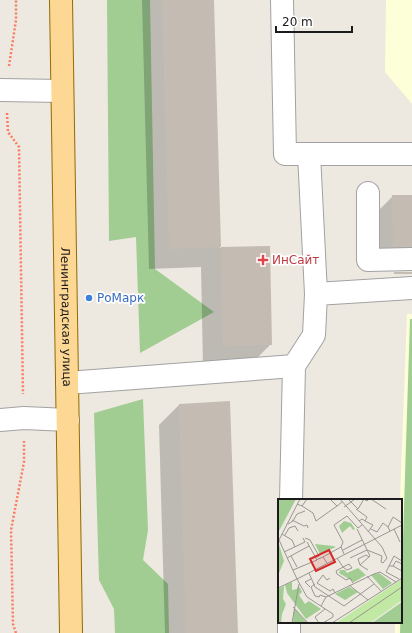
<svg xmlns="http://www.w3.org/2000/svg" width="412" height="633" viewBox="0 0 412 633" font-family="'DejaVu Sans',sans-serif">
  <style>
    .education { fill: #fcffd7 }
    .forest { fill: #a1cd93 }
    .shadow { fill: #0003 }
    .building { fill: #c4bcb3 }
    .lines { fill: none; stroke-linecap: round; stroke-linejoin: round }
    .minor-casing { stroke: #a2a2a2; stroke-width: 24 }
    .major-casing { stroke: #926b00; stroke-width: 24 }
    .path { stroke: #fc7b61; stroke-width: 2.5; stroke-dasharray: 2 2; stroke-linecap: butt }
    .minor { stroke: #fff; stroke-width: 22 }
    .major { stroke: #fdd794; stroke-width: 22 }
    .health-dot { fill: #e0444e; stroke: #fff; stroke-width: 1.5 }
    .shop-dot { fill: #3f7fe0; stroke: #fff; stroke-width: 1.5 }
    .labels { text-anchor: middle; stroke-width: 3.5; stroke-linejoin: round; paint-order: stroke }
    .health-label { font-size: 12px; fill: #be3a42; stroke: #fff; text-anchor: start }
    .shop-label { font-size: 12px; fill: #366cbe; stroke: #fff; text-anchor: start }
    .street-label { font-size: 12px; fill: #1b1b1b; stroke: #fff }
    .inset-road { fill: none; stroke: #999791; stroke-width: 1 }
    .view { fill: #d62828; fill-opacity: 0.15; stroke: #d62828; stroke-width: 2 }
    .inset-edge { fill: none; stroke: #1b1b1b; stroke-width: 2 }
  </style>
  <rect width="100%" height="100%" fill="#ede9e0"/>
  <path class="education" d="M 386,0 L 412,0 L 412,104 L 385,72 Z
    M 407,314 L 412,314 L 412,633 L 395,633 L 395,622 L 401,622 L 400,500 Z"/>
  <path class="forest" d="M 107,0 L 150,0 L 155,269 L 214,312 L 140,353 L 136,237 L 109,241 Z
    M 410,319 L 412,319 L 412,633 L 400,633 Z
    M 143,399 L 148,530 L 143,560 L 168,584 L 169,633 L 115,633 L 114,609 L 99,580 L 94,413 Z"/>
  <path class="shadow" d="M 142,0 L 213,0 L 220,248 L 269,247 L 271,344 L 250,365 L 203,366 L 201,267 L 149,269 Z
    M 393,196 L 412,196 L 412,263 L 374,264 L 373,216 Z
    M 179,405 L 237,633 L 165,633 L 159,425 Z"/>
  <path class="building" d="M 162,0 L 214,0 L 221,247 L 169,249 Z
    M 392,195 L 412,195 L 412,247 L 393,247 Z
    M 270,246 L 272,345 L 223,346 L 221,247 Z
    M 394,272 L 412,272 L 412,274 L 394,274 Z
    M 230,401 L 238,633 L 186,633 L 179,404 Z"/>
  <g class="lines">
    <defs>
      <path id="minor" d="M 282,0 L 285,154 L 412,154
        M 0,90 L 62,91
        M 368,193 L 368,260 L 412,259
        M 316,294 L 412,288
        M 67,383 L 294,366 L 314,335 L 316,294 L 309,154
        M 0,420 L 24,418 L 68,420
        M 291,500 L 294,366
        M 289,633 L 289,622"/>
      <g id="major">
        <path id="s1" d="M 61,0 L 71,633"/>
      </g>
    </defs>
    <use href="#minor" class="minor-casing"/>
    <use href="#major" class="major-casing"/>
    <path class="path" d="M 9,66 L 16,20 L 16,0
      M 7,113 L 8,132 L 19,147 L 23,394
      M 16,633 L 13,624 L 11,530 L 24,462 L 24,441"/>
    <use href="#minor" class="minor"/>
    <use href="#major" class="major"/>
  </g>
  <path class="health-dot" d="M261 254h4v4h4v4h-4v4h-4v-4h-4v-4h4z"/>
  <circle class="shop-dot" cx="89" cy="298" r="4"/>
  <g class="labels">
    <g class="health-label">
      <text x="272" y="264">ИнСайт</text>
    </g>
    <g class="shop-label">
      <text x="97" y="302">РоМарк</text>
    </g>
    <g class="street-label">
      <text dy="4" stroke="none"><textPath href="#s1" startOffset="317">Ленинградская улица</textPath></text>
    </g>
  </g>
  <g transform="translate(278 499)">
    <rect width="124" height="124" fill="#ede9e0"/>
    <path d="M 124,80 L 124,101 L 92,124 L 58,124 Z" fill="#c1e9a3"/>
    <path d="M 0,0 L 18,0 L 0,34 ZM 66,22 L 73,24 L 77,30 L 75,31 L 72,27 L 64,34 L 61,27 ZM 0,42 L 6,62 L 1,74 L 0,74 ZM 37,45 L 55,47 L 58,48 L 42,55 ZM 80,69 L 88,76 L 76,83 L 61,74 L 62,71 L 67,71 L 69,74 ZM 101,74 L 114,84 L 105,90 L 93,76 ZM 14,83 L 14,91 L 19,90 L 20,87 L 22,89 L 24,93 L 21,96 L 27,105 L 31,102 L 43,110 L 28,120 L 9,94 L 7,86 ZM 6,87 L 5,100 L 8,105 L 4,115 L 3,124 L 0,124 L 0,90 ZM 71,88 L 80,93 L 67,101 L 57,95 ZM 124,103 L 124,124 L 94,124 ZM 16,109 L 29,124 L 15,124 Z" fill="#a1cd93"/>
    <path class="inset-road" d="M 22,0 L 1,41 L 19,80 L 124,26M 52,0 L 59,7 L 64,3M 62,0 L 104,48 L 109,59 L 105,64 L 103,63 L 104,57 L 89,51 L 72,59M 70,0 L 80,10 L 86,0 L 89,2 L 91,0M 93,0 L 108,10M 19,5 L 24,7 L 29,0M 24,7 L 35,14 L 38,22 L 59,7M 66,8 L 77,0M 78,10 L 89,18 L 87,22 L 84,20 L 81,22M 14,21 L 26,27 L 29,26 L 30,29M 87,22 L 95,26 L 90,33M 10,25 L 15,22 L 19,15 L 27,12M 79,30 L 92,57 L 82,66M 93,30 L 99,33 L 105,24 L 110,28M 116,30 L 122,43M 112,32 L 110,28 L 115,18 L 124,24M 4,35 L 14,41 L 17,48M 7,36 L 11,29 L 17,27 L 20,32M 27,39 L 32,41 L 41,57 L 39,58M 65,51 L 84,41M 6,53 L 27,43 L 25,39M 66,55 L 63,48 L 65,43 L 56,26 L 69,17 L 80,29 L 84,26M 13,57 L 19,68M 45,58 L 63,48M 9,59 L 31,47M 59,59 L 65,68 L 69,71 L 74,69 L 71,65 L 65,68 L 58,72 L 59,75 L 68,81 L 72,79 L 75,84M 38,61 L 45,58 L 49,64M 124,65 L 118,62 L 115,67 L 124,72M 111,67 L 116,57 L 124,62M 115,67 L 111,67 L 108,73 L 121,80M 15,71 L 39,61 L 29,43M 90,71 L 82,66 L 80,60 L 88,56 L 91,58M 31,74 L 37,88 L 66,107 L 96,85M 89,77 L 103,92M 52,79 L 49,81 L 45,76 L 39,84 L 52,92 L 55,90 L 57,94M 37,85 L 33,88 L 37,97 L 41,98 L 42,96 L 48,98M 71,86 L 90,101M 32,88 L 27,83 L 33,80M 0,89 L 19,80 L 29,98 L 55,115 L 55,118 L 45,124M 43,107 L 48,98 L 96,75 L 102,73 L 118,83 L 124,79M 15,108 L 30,124M 14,124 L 21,85M 41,124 L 37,118 L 47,110M 54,124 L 118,83M 71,124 L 124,88"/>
    <path class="view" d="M 51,51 L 57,63 L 38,72 L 32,60 Z"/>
    <rect width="124" height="124" class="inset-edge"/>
  </g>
  <path d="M276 26v6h76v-6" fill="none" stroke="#1b1b1b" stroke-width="2"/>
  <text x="282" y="26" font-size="12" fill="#1b1b1b" stroke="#ffffff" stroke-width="3" paint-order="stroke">20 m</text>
</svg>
